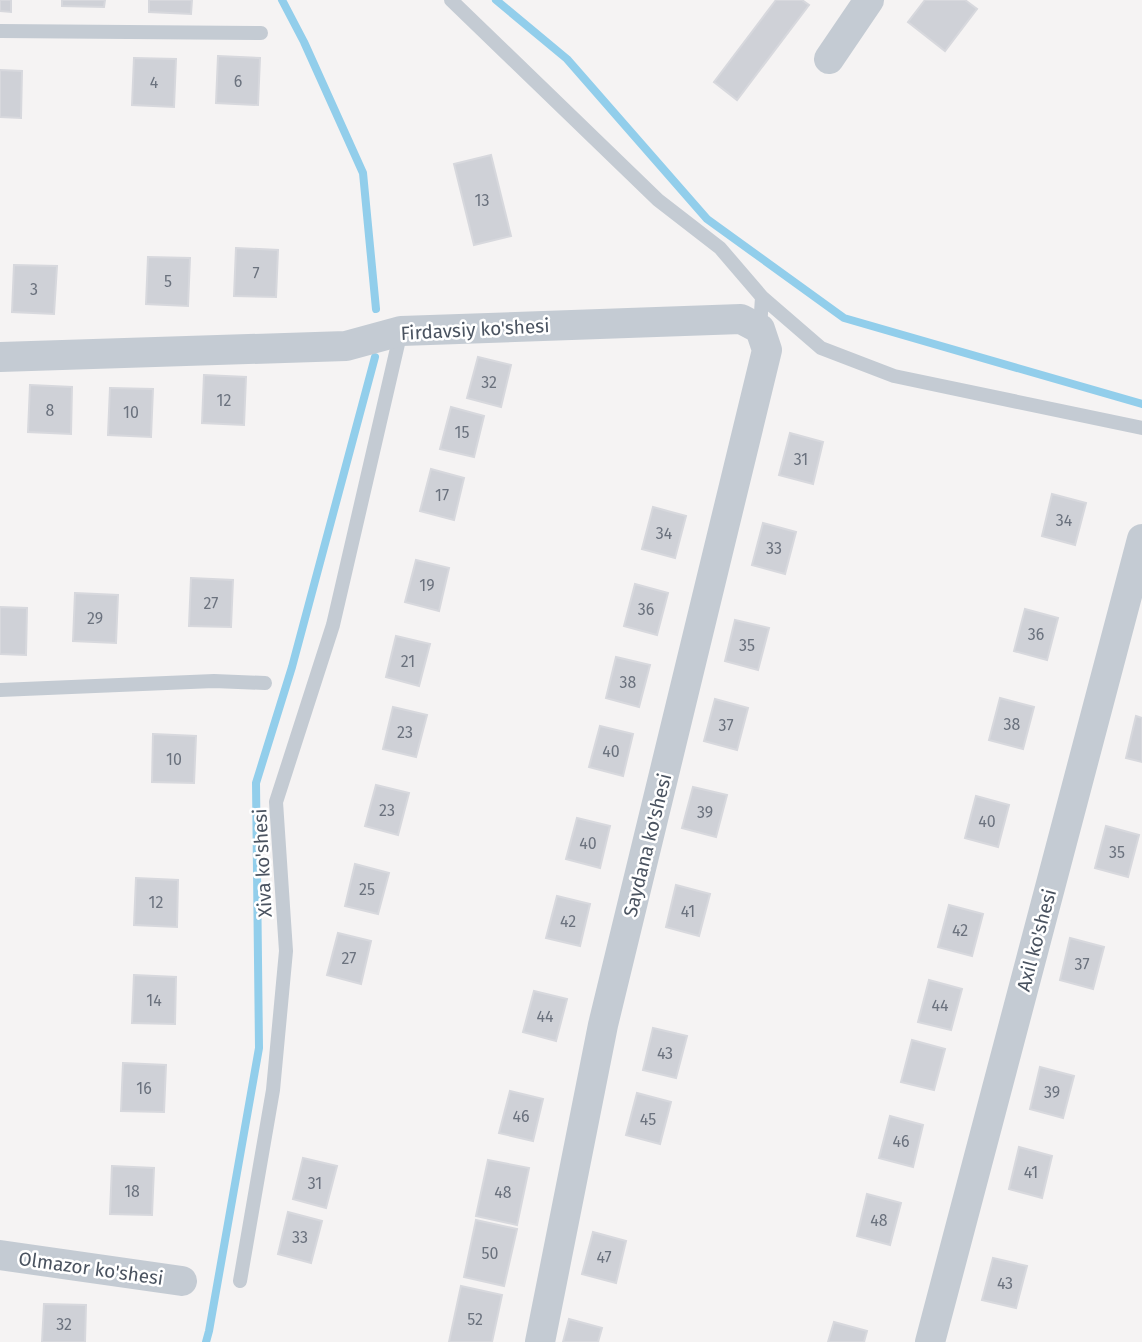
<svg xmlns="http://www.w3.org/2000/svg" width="1142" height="1342" viewBox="0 0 1142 1342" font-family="'Fira Sans',sans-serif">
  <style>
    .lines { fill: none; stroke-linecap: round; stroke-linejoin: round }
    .stream { stroke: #92ceeb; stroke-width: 8 }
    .building { fill: #cfd1d7; stroke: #d7d8dd; stroke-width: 2 }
    .service { stroke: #c4cbd3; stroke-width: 14 }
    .minor { stroke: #c4cbd3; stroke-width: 30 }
    .labels { text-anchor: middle; stroke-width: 5; stroke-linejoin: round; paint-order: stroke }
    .number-label { font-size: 16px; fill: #6b727e }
    .street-label { font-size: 19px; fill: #4a5360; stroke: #fff }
  </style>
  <rect width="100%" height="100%" fill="#f5f3f3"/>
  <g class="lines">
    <path class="stream" d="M 282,0 L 304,42 L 363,173 L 376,309
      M 496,0 L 567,59 L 707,219 L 844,318 L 1142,404
      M 206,1342 L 209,1331 L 259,1048 L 256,783 L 292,667 L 375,357"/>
  </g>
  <path class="building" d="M 0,0 L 11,0 L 11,12 L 0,11 Z
    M 62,0 L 105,0 L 104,7 L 62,6 Z
    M 149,0 L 192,0 L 191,14 L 149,12 Z
    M 776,0 L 802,0 L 809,5 L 737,100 L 714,82 Z
    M 925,0 L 965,0 L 977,9 L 945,51 L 908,22 Z
    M 218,56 L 260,58 L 258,105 L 216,103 Z
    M 134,58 L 176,59 L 174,107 L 132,105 Z
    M 0,70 L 22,71 L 21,118 L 0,117 Z
    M 491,155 L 511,236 L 474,245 L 454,164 Z
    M 236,248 L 278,250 L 276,297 L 234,296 Z
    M 148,257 L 190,258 L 188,306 L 146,304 Z
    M 14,265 L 57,266 L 54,314 L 12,312 Z
    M 478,357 L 511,365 L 501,407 L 467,398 Z
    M 204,375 L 246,377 L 244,425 L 202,423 Z
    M 30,385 L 72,387 L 71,434 L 28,432 Z
    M 110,388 L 153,389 L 151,437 L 108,435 Z
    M 451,407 L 484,416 L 474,457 L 440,449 Z
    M 790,433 L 823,442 L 813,484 L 779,475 Z
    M 431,469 L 464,478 L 454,520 L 420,511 Z
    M 1052,494 L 1086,503 L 1075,545 L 1042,536 Z
    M 653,507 L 686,516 L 675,558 L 642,549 Z
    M 763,523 L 796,532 L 785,574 L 752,565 Z
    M 416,560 L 449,568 L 439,611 L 405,602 Z
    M 191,578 L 233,580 L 231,627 L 189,626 Z
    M 635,584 L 668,593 L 657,635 L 624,626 Z
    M 75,593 L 118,595 L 116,643 L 73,641 Z
    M 0,607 L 27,608 L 26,655 L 0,654 Z
    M 1025,609 L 1058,618 L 1047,660 L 1014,651 Z
    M 735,620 L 769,628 L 758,670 L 725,661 Z
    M 396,636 L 430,644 L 419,686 L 386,677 Z
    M 616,657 L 650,665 L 639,707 L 606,698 Z
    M 1000,698 L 1034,707 L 1023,749 L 989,740 Z
    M 715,699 L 748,708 L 737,750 L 704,741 Z
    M 393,707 L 427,715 L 416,757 L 383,749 Z
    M 1136,716 L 1142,718 L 1142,762 L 1126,758 Z
    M 600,726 L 633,734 L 623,776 L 589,767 Z
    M 153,734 L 196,736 L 194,783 L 152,782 Z
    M 376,785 L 409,793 L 398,835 L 365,826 Z
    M 693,787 L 727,795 L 716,837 L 682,828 Z
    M 976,796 L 1009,805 L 998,847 L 965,838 Z
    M 577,818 L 610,826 L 600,868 L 566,859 Z
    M 1106,826 L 1139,835 L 1128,877 L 1095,868 Z
    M 355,864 L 389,873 L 378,914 L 345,906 Z
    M 136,878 L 178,880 L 177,927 L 134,925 Z
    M 676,885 L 710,894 L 699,936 L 666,927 Z
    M 557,896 L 590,904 L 580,946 L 546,938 Z
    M 949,905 L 983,914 L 972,956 L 938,947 Z
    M 338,933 L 371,941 L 361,984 L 327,975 Z
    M 1070,938 L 1104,947 L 1093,989 L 1060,980 Z
    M 134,975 L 176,977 L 175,1024 L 132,1023 Z
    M 929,980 L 962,989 L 951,1030 L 918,1022 Z
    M 534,991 L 567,999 L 556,1041 L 523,1032 Z
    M 653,1028 L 687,1036 L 676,1078 L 643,1070 Z
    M 912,1040 L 945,1049 L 934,1090 L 901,1082 Z
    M 123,1063 L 166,1065 L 164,1112 L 121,1111 Z
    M 1040,1067 L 1074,1076 L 1063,1118 L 1030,1109 Z
    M 510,1091 L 543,1099 L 533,1141 L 499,1133 Z
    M 637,1093 L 671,1102 L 660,1144 L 626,1135 Z
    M 890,1116 L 923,1125 L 913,1167 L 879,1158 Z
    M 1019,1147 L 1052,1156 L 1042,1198 L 1009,1189 Z
    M 303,1158 L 337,1166 L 326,1208 L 293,1199 Z
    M 488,1160 L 529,1168 L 517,1225 L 476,1216 Z
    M 112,1166 L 154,1168 L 152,1215 L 110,1214 Z
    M 867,1194 L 901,1203 L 890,1245 L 857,1236 Z
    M 288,1212 L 322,1221 L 311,1263 L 278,1254 Z
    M 476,1220 L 517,1229 L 504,1286 L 464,1277 Z
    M 593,1232 L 626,1241 L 616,1283 L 582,1274 Z
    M 993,1258 L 1027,1266 L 1016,1308 L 982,1300 Z
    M 461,1286 L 502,1295 L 492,1342 L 449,1342 Z
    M 44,1304 L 86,1305 L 85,1342 L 42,1342 Z
    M 569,1319 L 602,1328 L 598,1342 L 563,1342 Z
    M 834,1322 L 867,1331 L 864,1342 L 828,1342 Z"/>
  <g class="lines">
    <path class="service" d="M 451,0 L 658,200 L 720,248 L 762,297 L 760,329
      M 0,31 L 261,33
      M 762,297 L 821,348 L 894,376 L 1142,428
      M 0,690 L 214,681 L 265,683
      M 240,1281 L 273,1090 L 286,951 L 276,802 L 333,625 L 401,331"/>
    <path class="minor" d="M 829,59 L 869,0
      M 0,357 L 346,346 L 401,331 L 741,319 L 760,329 L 767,350 L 603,1025 L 540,1342
      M 0,1255 L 182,1281
      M 930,1342 L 1142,539"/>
  </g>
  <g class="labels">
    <g class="number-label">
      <text x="238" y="87">6</text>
      <text x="154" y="88">4</text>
      <text x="482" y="206">13</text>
      <text x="256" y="279">7</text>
      <text x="168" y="287">5</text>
      <text x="34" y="295">3</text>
      <text x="489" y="388">32</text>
      <text x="224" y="406">12</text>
      <text x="50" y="416">8</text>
      <text x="131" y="418">10</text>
      <text x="462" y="438">15</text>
      <text x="801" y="465">31</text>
      <text x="442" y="501">17</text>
      <text x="1064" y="526">34</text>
      <text x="664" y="539">34</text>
      <text x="774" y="554">33</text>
      <text x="427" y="591">19</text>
      <text x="211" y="609">27</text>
      <text x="646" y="615">36</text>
      <text x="95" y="624">29</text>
      <text x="1036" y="640">36</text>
      <text x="747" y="651">35</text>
      <text x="408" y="667">21</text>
      <text x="628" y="688">38</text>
      <text x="1012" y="730">38</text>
      <text x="726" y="731">37</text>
      <text x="405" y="738">23</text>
      <text x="611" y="757">40</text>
      <text x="174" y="765">10</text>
      <text x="387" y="816">23</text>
      <text x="705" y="818">39</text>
      <text x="987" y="827">40</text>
      <text x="588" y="849">40</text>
      <text x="1117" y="858">35</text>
      <text x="367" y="895">25</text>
      <text x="156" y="908">12</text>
      <text x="688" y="917">41</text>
      <text x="568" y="927">42</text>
      <text x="960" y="936">42</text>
      <text x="349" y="964">27</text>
      <text x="1082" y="970">37</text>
      <text x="154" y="1006">14</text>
      <text x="940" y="1011">44</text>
      <text x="545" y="1022">44</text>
      <text x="665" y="1059">43</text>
      <text x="144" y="1094">16</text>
      <text x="1052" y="1098">39</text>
      <text x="521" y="1122">46</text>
      <text x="648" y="1125">45</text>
      <text x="901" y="1147">46</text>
      <text x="1031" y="1178">41</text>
      <text x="315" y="1189">31</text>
      <text x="132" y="1197">18</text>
      <text x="503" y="1198">48</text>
      <text x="879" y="1226">48</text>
      <text x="300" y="1243">33</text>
      <text x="490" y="1259">50</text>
      <text x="604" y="1263">47</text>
      <text x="1005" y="1289">43</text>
      <text x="475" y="1325">52</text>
      <text x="64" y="1330">32</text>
    </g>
    <g class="street-label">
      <text transform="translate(475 329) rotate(-3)" y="7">Firdavsiy ko'shesi</text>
      <text transform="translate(647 845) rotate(-76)" y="7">Saydana ko'shesi</text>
      <text transform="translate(262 863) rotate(-93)" y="7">Xiva ko'shesi</text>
      <text transform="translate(1036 940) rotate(-75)" y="7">Axil ko'shesi</text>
      <text transform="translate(91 1268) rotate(8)" y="7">Olmazor ko'shesi</text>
    </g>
  </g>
</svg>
